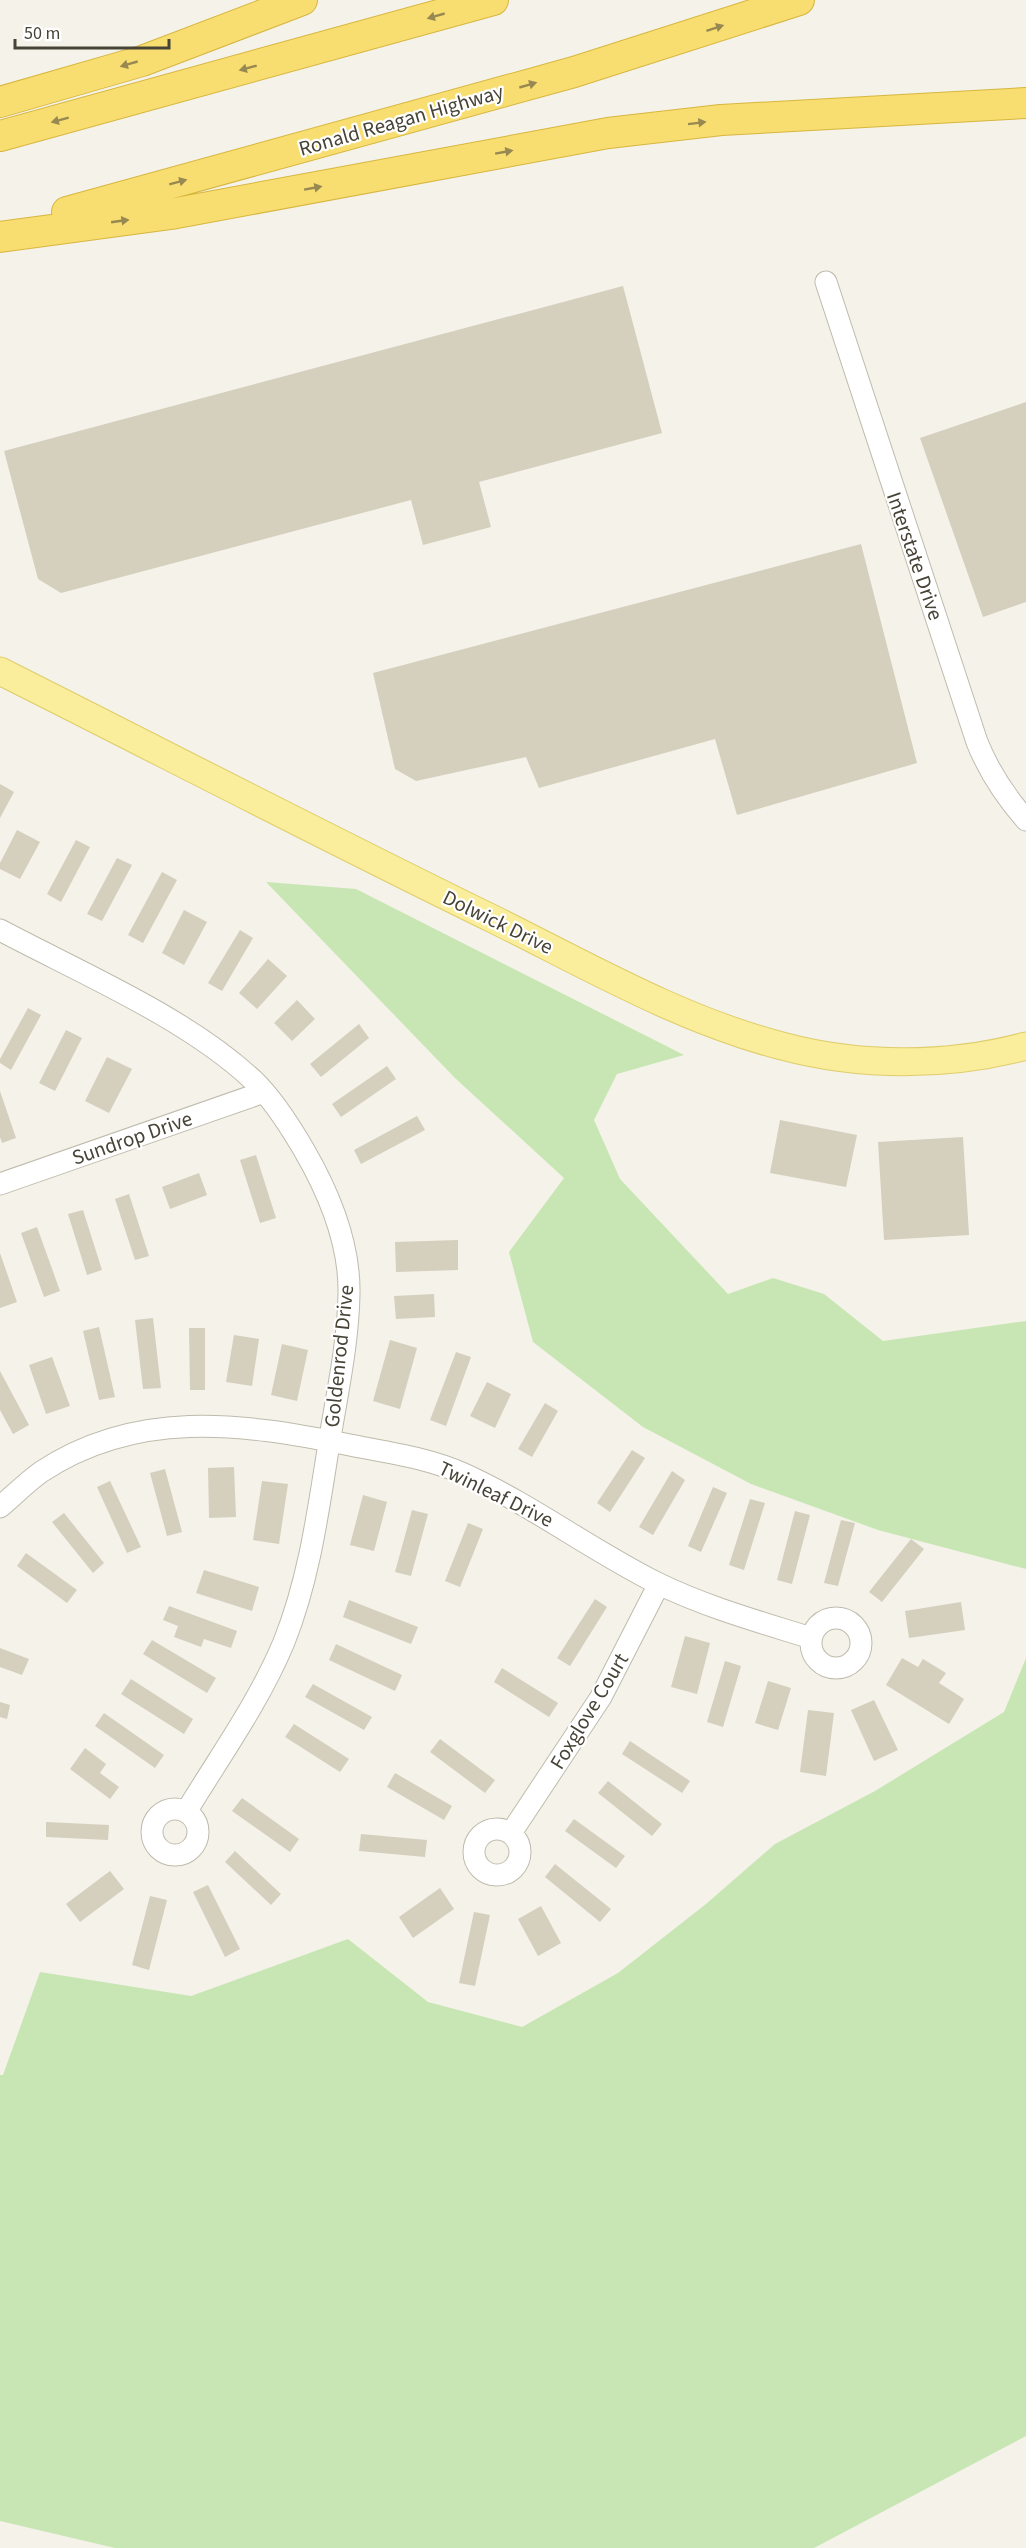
<svg xmlns="http://www.w3.org/2000/svg" width="1026" height="2548" viewBox="0 0 1026 2548" font-family="'Source Sans 3',sans-serif">
  <style>
    .green { fill: #c8e6b3 }
    .building { fill: #d5cfbe }
    .lines { fill: none; stroke-linecap: round; stroke-linejoin: round }
    .minor-casing { stroke: #bfbbac; stroke-width: 23 }
    .major-casing { stroke: #dfcd6b; stroke-width: 29 }
    .highway-casing { stroke: #d7b63f; stroke-width: 32 }
    .minor { stroke: #fff; stroke-width: 21 }
    .major { stroke: #faed9b; stroke-width: 27 }
    .highway { stroke: #f8de70; stroke-width: 30 }
    .oneway { fill: #978951 }
    .labels { text-anchor: middle; stroke-width: 4.5; stroke-linejoin: round; paint-order: stroke }
    .street-label { font-size: 21px; fill: #474337; stroke: #fff }
  </style>
  <rect width="100%" height="100%" fill="#f4f2e9"/>
  <path class="green" d="M 266,882 L 356,889 L 684,1055 L 617,1074 L 594,1120 L 620,1179 L 728,1294 L 773,1278 L 824,1294 L 883,1341 L 1026,1321 L 1026,1569 L 878,1530 L 751,1484 L 643,1427 L 533,1342 L 509,1252 L 564,1178 L 455,1078 Z
    M 1026,1658 L 1026,2436 L 814,2548 L 115,2548 L 0,2521 L 0,2075 L 3,2075 L 40,1972 L 191,1996 L 348,1939 L 428,2002 L 522,2027 L 618,1973 L 706,1904 L 775,1844 L 875,1791 L 1004,1712 Z"/>
  <path class="building" d="M 623,286 L 662,433 L 479,482 L 491,527 L 423,545 L 411,500 L 61,593 L 38,579 L 4,451 Z
    M 1026,402 L 1026,602 L 983,617 L 920,438 Z
    M 861,544 L 917,763 L 737,815 L 715,739 L 539,788 L 526,757 L 416,781 L 395,769 L 373,673 Z
    M 0,784 L 14,792 L 0,818 Z
    M 17,830 L 40,842 L 20,879 L 0,869 L 0,863 Z
    M 76,840 L 90,847 L 61,902 L 47,894 Z
    M 117,858 L 132,865 L 102,921 L 87,914 Z
    M 162,872 L 177,880 L 143,943 L 128,935 Z
    M 184,910 L 207,922 L 184,965 L 162,953 Z
    M 240,930 L 253,938 L 222,991 L 208,983 Z
    M 268,959 L 287,976 L 257,1009 L 239,993 Z
    M 297,1000 L 315,1019 L 292,1041 L 274,1023 Z
    M 28,1008 L 41,1015 L 11,1070 L 0,1063 L 0,1059 Z
    M 359,1024 L 369,1038 L 321,1077 L 310,1064 Z
    M 66,1030 L 82,1038 L 55,1091 L 39,1083 Z
    M 107,1057 L 132,1069 L 109,1113 L 85,1101 Z
    M 387,1066 L 396,1079 L 341,1117 L 332,1104 Z
    M 0,1091 L 16,1138 L 2,1143 L 0,1137 Z
    M 417,1116 L 425,1130 L 361,1164 L 354,1150 Z
    M 780,1120 L 857,1135 L 846,1187 L 770,1173 Z
    M 963,1137 L 969,1235 L 884,1240 L 878,1142 Z
    M 256,1155 L 276,1218 L 260,1223 L 240,1160 Z
    M 199,1173 L 207,1195 L 170,1209 L 162,1187 Z
    M 129,1194 L 149,1256 L 135,1260 L 115,1199 Z
    M 83,1210 L 102,1270 L 87,1275 L 68,1214 Z
    M 37,1227 L 60,1291 L 44,1297 L 21,1233 Z
    M 458,1240 L 458,1270 L 396,1272 L 395,1242 Z
    M 0,1253 L 17,1302 L 0,1308 Z
    M 434,1294 L 435,1317 L 396,1319 L 394,1296 Z
    M 153,1318 L 161,1388 L 143,1389 L 135,1320 Z
    M 99,1327 L 115,1397 L 99,1400 L 83,1331 Z
    M 189,1328 L 205,1328 L 205,1390 L 190,1390 Z
    M 234,1335 L 259,1339 L 252,1386 L 226,1382 Z
    M 390,1340 L 417,1348 L 400,1409 L 373,1401 Z
    M 282,1344 L 308,1350 L 297,1401 L 271,1395 Z
    M 456,1352 L 471,1357 L 446,1426 L 430,1420 Z
    M 52,1357 L 70,1406 L 46,1414 L 29,1365 Z
    M 0,1371 L 29,1425 L 13,1434 L 0,1410 Z
    M 487,1382 L 511,1394 L 495,1428 L 470,1416 Z
    M 545,1403 L 558,1411 L 532,1457 L 518,1449 Z
    M 632,1450 L 645,1458 L 610,1512 L 597,1503 Z
    M 234,1467 L 236,1517 L 209,1518 L 208,1468 Z
    M 165,1469 L 182,1532 L 167,1536 L 150,1473 Z
    M 672,1471 L 685,1480 L 653,1535 L 639,1527 Z
    M 110,1481 L 141,1547 L 127,1553 L 97,1487 Z
    M 262,1481 L 288,1484 L 279,1544 L 253,1540 Z
    M 713,1487 L 727,1493 L 701,1552 L 688,1546 Z
    M 363,1495 L 387,1502 L 374,1551 L 350,1545 Z
    M 750,1499 L 765,1503 L 744,1570 L 729,1565 Z
    M 412,1510 L 428,1514 L 411,1576 L 395,1572 Z
    M 795,1511 L 810,1515 L 792,1584 L 777,1580 Z
    M 64,1513 L 104,1563 L 93,1573 L 52,1522 Z
    M 841,1520 L 855,1523 L 838,1586 L 824,1583 Z
    M 468,1523 L 483,1529 L 460,1587 L 445,1581 Z
    M 911,1539 L 924,1549 L 882,1602 L 869,1592 Z
    M 26,1553 L 77,1590 L 67,1603 L 17,1566 Z
    M 204,1570 L 259,1587 L 252,1611 L 196,1593 Z
    M 595,1599 L 607,1607 L 570,1666 L 557,1658 Z
    M 349,1600 L 418,1627 L 411,1644 L 343,1617 Z
    M 961,1602 L 965,1630 L 909,1638 L 905,1611 Z
    M 169,1606 L 237,1631 L 231,1648 L 204,1639 L 201,1647 L 174,1637 L 178,1626 L 163,1620 Z
    M 685,1636 L 710,1643 L 697,1694 L 671,1687 Z
    M 152,1640 L 216,1678 L 207,1693 L 143,1654 Z
    M 336,1644 L 402,1675 L 395,1691 L 329,1660 Z
    M 0,1648 L 29,1659 L 22,1675 L 0,1667 Z
    M 902,1658 L 918,1667 L 923,1659 L 946,1673 L 939,1683 L 964,1699 L 949,1724 L 886,1685 Z
    M 725,1661 L 741,1666 L 723,1727 L 707,1722 Z
    M 502,1668 L 558,1703 L 549,1717 L 494,1682 Z
    M 131,1679 L 193,1719 L 184,1734 L 121,1694 Z
    M 768,1681 L 791,1688 L 778,1730 L 755,1723 Z
    M 313,1684 L 372,1717 L 364,1730 L 305,1697 Z
    M 874,1700 L 898,1750 L 874,1761 L 851,1710 Z
    M 0,1702 L 10,1705 L 7,1719 L 0,1717 Z
    M 808,1710 L 834,1713 L 826,1776 L 800,1772 Z
    M 104,1713 L 164,1755 L 155,1768 L 95,1726 Z
    M 294,1724 L 349,1759 L 340,1772 L 285,1737 Z
    M 440,1739 L 495,1780 L 485,1793 L 430,1752 Z
    M 630,1741 L 690,1781 L 682,1793 L 622,1754 Z
    M 85,1748 L 106,1764 L 100,1773 L 119,1787 L 110,1799 L 70,1769 Z
    M 395,1773 L 452,1806 L 444,1820 L 387,1787 Z
    M 608,1781 L 662,1824 L 652,1836 L 598,1793 Z
    M 242,1798 L 299,1839 L 290,1852 L 232,1811 Z
    M 574,1819 L 625,1856 L 616,1868 L 565,1831 Z
    M 46,1822 L 109,1825 L 108,1840 L 46,1837 Z
    M 361,1834 L 427,1840 L 425,1857 L 359,1851 Z
    M 235,1851 L 281,1894 L 271,1905 L 225,1862 Z
    M 555,1864 L 611,1909 L 600,1922 L 545,1877 Z
    M 110,1871 L 124,1889 L 80,1922 L 66,1904 Z
    M 208,1885 L 240,1949 L 225,1957 L 193,1892 Z
    M 440,1888 L 454,1909 L 413,1938 L 399,1917 Z
    M 150,1896 L 167,1900 L 149,1970 L 132,1965 Z
    M 541,1906 L 561,1943 L 538,1956 L 518,1919 Z
    M 474,1912 L 490,1915 L 475,1986 L 459,1983 Z"/>
  <g class="lines">
    <defs>
      <path id="minor" d="M 826,282 L 977,742 C 989,772 1005,796 1026,820
        M 0,930 C 81,973 187,1018 253,1080 C 273,1099 290,1126 304,1150 C 329,1193 350,1243 349,1294 C 348,1348 335,1403 327,1456 C 317,1519 308,1582 284,1642 C 259,1702 220,1756 186,1812
        M 0,1184 L 264,1092
        M 0,1507 C 13,1496 27,1482 41,1472 C 136,1409 240,1423 345,1444 C 384,1452 426,1457 464,1474 C 532,1505 591,1550 657,1583 C 706,1607 760,1622 811,1638
        M811 1643a25 25 0 1 1 50 0a25 25 0 1 1-50 0Z
        M152 1832a23 23 0 1 1 46 0a23 23 0 1 1-46 0Z
        M474 1852a23 23 0 1 1 46 0a23 23 0 1 1-46 0Z
        M 511,1833 L 601,1697 L 659,1584"/>
      <path id="major" d="M 0,671 C 165,754 329,839 495,920 C 588,966 681,1020 782,1046 C 860,1067 948,1067 1026,1046"/>
      <path id="highway" d="M 0,102 L 142,61 L 302,0
        M 0,136 L 493,0
        M 67,212 L 574,72 L 799,0
        M 0,237 L 171,214 L 608,133 L 721,120 L 1026,103"/>
    </defs>
    <use href="#minor" class="minor-casing"/>
    <use href="#major" class="major-casing"/>
    <use href="#highway" class="highway-casing"/>
    <use href="#minor" class="minor"/>
    <use href="#major" class="major"/>
    <use href="#highway" class="highway"/>
  </g>
  <defs><path id="oneway-solid" d="M-6-.8H1V-3.2L6.5 0L1 3.2V.8H-6Z" transform="scale(1.5)"/></defs>
  <g class="oneway">
    <use href="#oneway-solid" transform="translate(436 16) rotate(164)"/>
    <use href="#oneway-solid" transform="translate(715 28) rotate(-18)"/>
    <use href="#oneway-solid" transform="translate(129 64) rotate(164)"/>
    <use href="#oneway-solid" transform="translate(248 68) rotate(165)"/>
    <use href="#oneway-solid" transform="translate(528 85) rotate(-16)"/>
    <use href="#oneway-solid" transform="translate(60 120) rotate(165)"/>
    <use href="#oneway-solid" transform="translate(697 123) rotate(-7)"/>
    <use href="#oneway-solid" transform="translate(504 152) rotate(-10)"/>
    <use href="#oneway-solid" transform="translate(178 182) rotate(-15)"/>
    <use href="#oneway-solid" transform="translate(313 188) rotate(-10)"/>
    <use href="#oneway-solid" transform="translate(120 221) rotate(-8)"/>
  </g>
  <g class="labels">
    <g class="street-label">
      <text transform="translate(401 120) rotate(-16)" y="7">Ronald Reagan Highway</text>
      <text transform="translate(915 556) rotate(71)" y="7">Interstate Drive</text>
      <text transform="translate(498 922) rotate(26)" y="7">Dolwick Drive</text>
      <text transform="translate(132 1138) rotate(-19)" y="7">Sundrop Drive</text>
      <text transform="translate(339 1356) rotate(-84)" y="7">Goldenrod Drive</text>
      <text transform="translate(496 1494) rotate(26)" y="7">Twinleaf Drive</text>
      <text transform="translate(589 1711) rotate(-59)" y="7">Foxglove Court</text>
    </g>
  </g>
  <path d="M15 39v9h154v-9" fill="none" stroke="#474337" stroke-width="3"/>
  <text x="24" y="39" font-size="18" fill="#474337" stroke="#ffffff" stroke-width="4.5" paint-order="stroke">50 m</text>
</svg>
